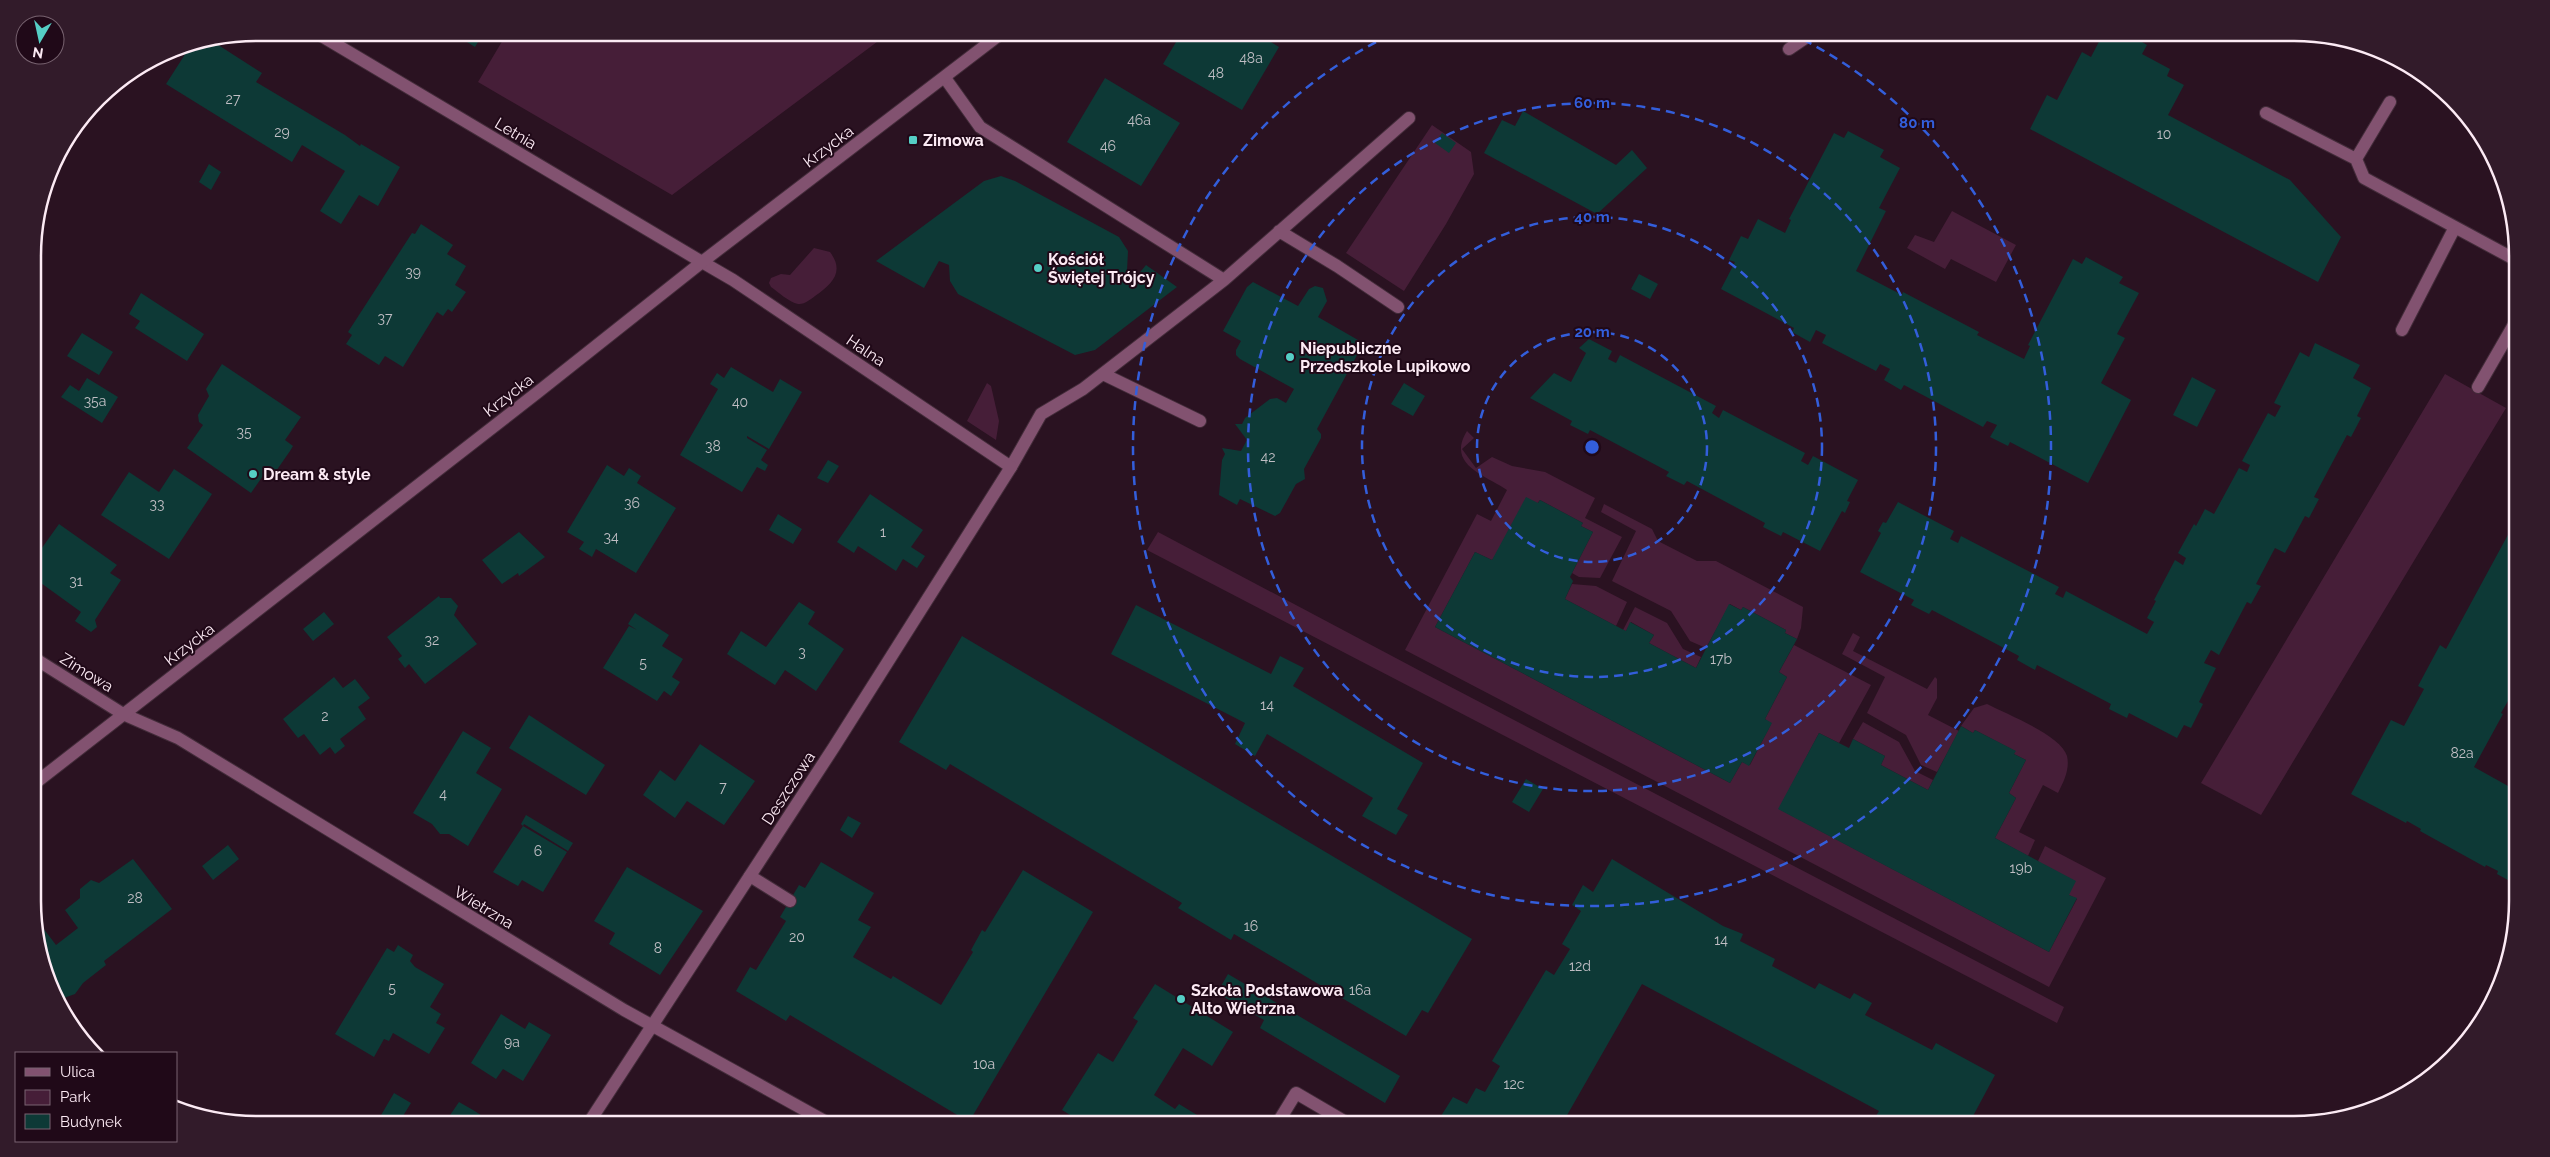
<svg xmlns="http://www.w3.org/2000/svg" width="2550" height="1157" viewBox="0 0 2550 1157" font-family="Raleway,sans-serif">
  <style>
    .green { fill: #461e38 }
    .building { fill: #0d3936 }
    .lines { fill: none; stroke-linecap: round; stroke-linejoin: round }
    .service-casing { stroke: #432c3a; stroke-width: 14 }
    .minor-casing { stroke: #432c3a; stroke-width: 14 }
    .tertiary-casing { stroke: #432c3a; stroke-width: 14 }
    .service { stroke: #825270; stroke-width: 12 }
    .minor { stroke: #825270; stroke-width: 12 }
    .tertiary { stroke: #825270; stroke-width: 12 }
    .ring { fill: none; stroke: #335edb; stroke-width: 2.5; stroke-dasharray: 9 6 }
    .poi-dot { fill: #55cec5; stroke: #200918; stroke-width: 2 }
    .labels { text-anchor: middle; stroke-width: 4; stroke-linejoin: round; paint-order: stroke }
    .number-label { font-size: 14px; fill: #c0bec4 }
    .street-label { font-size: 16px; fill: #fceaf4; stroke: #200918 }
    .poi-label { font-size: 16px; font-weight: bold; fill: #fceaf4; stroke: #200918; text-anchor: start }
    .rim { fill: none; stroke: #fceaf4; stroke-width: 2.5 }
    .centre { fill: #335edb; stroke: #200918; stroke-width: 2.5 }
    .ring-label { font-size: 15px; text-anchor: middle; font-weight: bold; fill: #335edb; stroke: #200918; stroke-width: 4; stroke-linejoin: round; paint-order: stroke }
  </style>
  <rect width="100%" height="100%" fill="#2a1221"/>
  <path class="green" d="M 507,33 L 507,32 L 889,33 L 672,195 L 478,82 Z
    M 1432,125 L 1471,152 L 1474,174 L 1446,224 L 1404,291 L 1346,253 Z
    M 1952,211 L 2016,245 L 1996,282 L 1951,259 L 1945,269 L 1907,248 L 1915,235 L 1934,242 Z
    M 814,248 L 830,252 C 845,272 832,284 815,296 C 811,299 804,305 798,304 C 789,302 778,292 771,287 L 769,283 L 771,278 L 781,274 L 790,275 Z
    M 2445,374 L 2506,408 L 2261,815 L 2201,783 Z
    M 987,383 L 991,386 L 999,421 L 996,440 L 967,421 Z
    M 1467,431 L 1474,438 L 1462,449 L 1476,468 L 1492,457 L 1512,466 L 1545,472 L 1595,498 L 1585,518 L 1622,537 L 1600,578 L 1579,577 L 1572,573 L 1593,532 L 1581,526 L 1583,523 L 1540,500 L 1492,560 L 1475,552 L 1435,627 L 1730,783 L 1742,762 L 1750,765 L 1771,724 L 1765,719 L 1787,677 L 1779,672 L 1794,645 L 1871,685 L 1839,743 L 1819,733 L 1779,809 L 2049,952 L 2077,899 L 2069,895 L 2038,861 L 2045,846 L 2106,878 L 2049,987 L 1405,650 L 1477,514 L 1491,521 L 1507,490 C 1485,475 1446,465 1467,431 Z
    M 1604,504 L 1652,529 L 1658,541 L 1697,561 L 1716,561 L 1803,607 L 1801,628 L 1797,639 L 1785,633 L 1786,630 L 1743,607 L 1741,610 L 1730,604 L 1706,648 L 1690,641 L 1671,611 L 1612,581 L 1636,531 L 1601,512 Z
    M 1158,532 L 1424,673 L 2064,1007 L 2057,1023 L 1147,550 Z
    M 1572,584 L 1596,586 L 1627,602 L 1616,626 L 1565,599 Z
    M 1635,607 L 1667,623 L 1683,649 L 1701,657 L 1696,668 L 1649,643 L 1654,635 L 1631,622 L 1626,631 L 1623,630 Z
    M 1853,633 L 1860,637 L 1853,651 L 1927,689 L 1935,677 L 1937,679 L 1937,698 L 1928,715 L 1959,731 L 1937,772 L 1921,765 L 1906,735 L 1867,713 L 1885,677 L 1842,654 Z
    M 1987,704 C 2006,714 2061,735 2067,756 C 2070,769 2064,781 2058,793 L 2043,785 L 2019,832 L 2035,840 L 2028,856 L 1995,838 L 2016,798 L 2009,793 L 2026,760 L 2014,754 L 2015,751 L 1975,730 L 1973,733 L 1961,726 L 1974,708 Z
    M 1863,722 L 1899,742 L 1915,771 L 1933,780 L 1928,790 L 1881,765 L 1885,756 L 1853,739 Z"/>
  <path class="building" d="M 445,32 L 484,32 L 475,47 L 459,37 L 456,42 L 443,35 Z
    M 1182,32 L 1255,32 L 1279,47 L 1242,110 L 1163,64 Z
    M 2104,32 L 2134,32 L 2132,36 L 2147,45 L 2142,54 L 2170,69 L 2167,76 L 2184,85 L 2168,115 L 2290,180 L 2341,237 L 2318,282 L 2030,129 L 2047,95 L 2057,100 L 2082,52 L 2091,57 Z
    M 212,41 L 262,73 L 256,82 L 345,135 L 360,146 L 361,144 L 400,167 L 378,206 L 359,195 L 341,224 L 320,211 L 345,171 L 302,145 L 292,162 L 166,84 L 191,45 Z
    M 1105,78 L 1180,123 L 1141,186 L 1067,142 Z
    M 1523,111 L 1616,165 L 1632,150 L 1647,168 L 1597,214 L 1484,153 L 1502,120 L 1515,126 Z
    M 1848,131 L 1884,150 L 1880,157 L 1900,168 L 1879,208 L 1886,211 L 1856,271 L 1902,295 L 1903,292 L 1979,332 L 1977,335 L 2024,359 L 2030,346 L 2028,345 L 2073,259 L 2082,264 L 2086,257 L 2123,277 L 2119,283 L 2139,293 L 2117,334 L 2125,338 L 2101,383 L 2131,400 L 2088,483 L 2010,442 L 2008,446 L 1990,437 L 1997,425 L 1987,421 L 1983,427 L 1904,385 L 1901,390 L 1884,380 L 1890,369 L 1880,364 L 1876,371 L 1822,343 L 1826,335 L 1816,330 L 1810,342 L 1792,332 L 1794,328 L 1721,289 L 1735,262 L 1729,260 L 1741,236 L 1748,239 L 1758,219 L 1785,233 L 1791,220 L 1789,219 L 1834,133 L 1844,138 Z
    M 1442,133 L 1456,143 L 1449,153 L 1435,143 Z
    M 209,164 L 221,172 L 211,190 L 199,182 Z
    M 1001,176 L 1015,181 L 1119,237 L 1128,251 L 1127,271 L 1137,276 L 1146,265 L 1177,287 L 1095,350 L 1075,355 L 958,294 L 950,281 L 949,265 L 939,261 L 924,288 L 876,261 L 984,181 Z
    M 421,224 L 453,245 L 447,254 L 466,266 L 455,285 L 466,292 L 452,312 L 448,309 L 443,316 L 437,312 L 403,367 L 385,356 L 379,365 L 346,344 L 352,335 L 348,332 L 412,233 L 415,234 Z
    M 1639,274 L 1658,284 L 1650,299 L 1631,289 Z
    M 1253,282 L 1298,306 L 1309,289 L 1315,286 L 1323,288 L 1327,301 L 1318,317 L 1358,340 L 1362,346 L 1317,429 L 1321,434 L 1321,438 L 1304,469 L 1305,479 L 1296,484 L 1280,513 L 1275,516 L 1240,499 L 1237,505 L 1219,495 L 1222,460 L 1225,454 L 1222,448 L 1241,451 L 1247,440 L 1235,424 L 1242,424 L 1245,418 L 1270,399 L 1277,398 L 1286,403 L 1294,389 L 1240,359 L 1236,355 L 1236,350 L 1241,341 L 1223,331 L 1247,287 Z
    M 141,293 L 204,334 L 187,361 L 135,328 L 140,321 L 129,314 Z
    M 82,333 L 113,352 L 99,375 L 67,356 Z
    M 1589,339 L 1612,351 L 1608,359 L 1616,363 L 1620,355 L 1716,406 L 1712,413 L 1719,418 L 1723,410 L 1805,453 L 1801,461 L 1808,465 L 1813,456 L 1858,480 L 1847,501 L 1850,502 L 1845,513 L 1842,511 L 1820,551 L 1783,532 L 1781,536 L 1763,527 L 1765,523 L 1687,481 L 1684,485 L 1666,476 L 1669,472 L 1590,430 L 1588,434 L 1570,425 L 1572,421 L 1530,398 L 1554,373 L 1571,382 L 1586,353 L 1579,348 Z
    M 2315,343 L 2360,365 L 2353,378 L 2371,388 L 2357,416 L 2361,418 L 2351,437 L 2347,435 L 2314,497 L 2319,499 L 2309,518 L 2305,516 L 2285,553 L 2275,548 L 2256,584 L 2261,586 L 2251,604 L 2247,602 L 2219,655 L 2211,650 L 2204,663 L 2216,668 L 2199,702 L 2203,704 L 2191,728 L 2184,725 L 2177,738 L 2129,713 L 2127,718 L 2109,709 L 2111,704 L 2037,665 L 2035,670 L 2017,660 L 2019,656 L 1932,610 L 1929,614 L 1911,605 L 1914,600 L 1860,572 L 1881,533 L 1878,531 L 1883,522 L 1886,523 L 1898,502 L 1954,531 L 1950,539 L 1958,543 L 1961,536 L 2059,587 L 2055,594 L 2063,598 L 2066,591 L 2147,634 L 2154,622 L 2147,618 L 2156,601 L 2154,600 L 2175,560 L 2183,565 L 2186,558 L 2178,553 L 2194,524 L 2196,526 L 2205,509 L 2214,514 L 2239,468 L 2247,472 L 2250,465 L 2242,461 L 2268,413 L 2275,417 L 2281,406 L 2274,403 L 2300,352 L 2309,357 Z
    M 222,364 L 301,417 L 285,440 L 293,446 L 290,451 L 274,474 L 267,470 L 251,493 L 187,448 L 203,425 L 199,422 L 198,415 L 209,396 L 206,389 Z
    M 731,367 L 773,392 L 780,379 L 802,392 L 769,449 L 747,436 L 747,438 L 767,450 L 761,460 L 768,465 L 765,471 L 757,467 L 742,492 L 680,455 L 718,389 L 710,384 L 717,373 L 724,378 Z
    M 2192,377 L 2216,390 L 2197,427 L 2173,415 Z
    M 87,378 L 118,397 L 102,423 L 61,397 L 70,385 L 79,391 Z
    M 1404,383 L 1425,396 L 1413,416 L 1391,404 Z
    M 828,460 L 839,466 L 828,483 L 817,478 Z
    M 607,465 L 624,476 L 629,468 L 641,476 L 637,483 L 676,508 L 636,573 L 596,549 L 592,557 L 579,549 L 584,542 L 567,532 Z
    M 174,469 L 212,494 L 169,559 L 101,515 L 129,472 L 159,492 Z
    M 870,494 L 923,530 L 911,547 L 925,556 L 917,568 L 903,559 L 896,571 L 858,546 L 854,553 L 837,542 Z
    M 1526,497 L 1538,503 L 1540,500 L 1583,523 L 1581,526 L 1593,532 L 1570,577 L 1573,581 L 1565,599 L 1620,628 L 1626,631 L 1630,622 L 1654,635 L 1649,643 L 1696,668 L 1729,604 L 1741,610 L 1743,607 L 1786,630 L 1785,633 L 1797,639 L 1779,672 L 1787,677 L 1765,719 L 1772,723 L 1749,766 L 1742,762 L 1730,783 L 1435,627 L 1475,552 L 1492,560 Z
    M 778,514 L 802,529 L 793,544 L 769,530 Z
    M 2516,520 L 2517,689 L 2510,702 L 2508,701 L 2501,713 L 2503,714 L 2474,767 L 2517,791 L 2517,885 L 2497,874 L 2498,871 L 2486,865 L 2485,867 L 2420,831 L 2421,829 L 2407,821 L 2406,823 L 2351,794 L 2391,720 L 2404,726 L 2424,689 L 2418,686 L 2440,645 L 2446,649 Z
    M 59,524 L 117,565 L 110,573 L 121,580 L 95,620 L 97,627 L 91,632 L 75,621 L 81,612 L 34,578 L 34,559 Z
    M 519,532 L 545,557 L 519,576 L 518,573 L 502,584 L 482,560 Z
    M 439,596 L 440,598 L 451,598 L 458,606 L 454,615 L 477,644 L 425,684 L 409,664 L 405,668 L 398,659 L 402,656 L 387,637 Z
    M 799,602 L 815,612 L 808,624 L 844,649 L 816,691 L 785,670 L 775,685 L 727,654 L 741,631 L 766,647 Z
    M 1136,605 L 1271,674 L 1280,656 L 1304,668 L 1293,686 L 1423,763 L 1397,809 L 1408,815 L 1396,835 L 1362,816 L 1373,798 L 1267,734 L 1255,756 L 1235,744 L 1245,723 L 1111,654 Z
    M 324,612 L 334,624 L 313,641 L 303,629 Z
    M 635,613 L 669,635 L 662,646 L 683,659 L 672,677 L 680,682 L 671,696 L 664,691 L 657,701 L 603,668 L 629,626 L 637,630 L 628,624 Z
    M 962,636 L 1472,939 L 1428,1013 L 1422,1010 L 1406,1036 L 1234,934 L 1231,940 L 1178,908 L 1182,903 L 950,764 L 946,770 L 899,742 Z
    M 334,677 L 343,688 L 355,679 L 370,698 L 358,707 L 366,719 L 340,739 L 345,746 L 335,754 L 330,747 L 320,755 L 304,734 L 298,738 L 283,719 Z
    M 529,715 L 605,765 L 586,795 L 509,748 Z
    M 1961,726 L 1973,733 L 1975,730 L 2016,751 L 2014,754 L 2026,760 L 2009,793 L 2016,798 L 1995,838 L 2076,881 L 2069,895 L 2077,898 L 2049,952 L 1778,809 L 1819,733 L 1849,748 L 1853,739 L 1885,756 L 1881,765 L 1928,790 Z
    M 463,731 L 491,748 L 476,773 L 502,789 L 468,846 L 449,834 L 440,834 L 432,824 L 413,813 Z
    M 700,744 L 755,781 L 724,825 L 687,801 L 675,818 L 643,795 L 660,770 L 675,781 Z
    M 1526,779 L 1543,789 L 1529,812 L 1512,802 Z
    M 526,815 L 573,843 L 568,851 L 524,824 L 523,826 L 521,824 Z
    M 848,816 L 861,823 L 852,838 L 840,830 Z
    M 523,826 L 567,852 L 543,892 L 522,880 L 518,886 L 493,872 Z
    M 228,845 L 239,859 L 213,880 L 202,866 Z
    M 133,859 L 172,909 L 104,961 L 106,965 L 83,983 L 75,994 L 61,999 L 56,993 L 54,994 L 50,987 L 34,930 L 34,921 L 37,920 L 56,945 L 78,928 L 65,910 L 80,898 L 80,889 L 91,880 L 99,883 Z
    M 1612,859 L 1723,926 L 1743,934 L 1740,941 L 1775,959 L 1772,966 L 1815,989 L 1819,983 L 1850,999 L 1854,993 L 1872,1003 L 1865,1015 L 1932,1050 L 1936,1043 L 1995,1075 L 1973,1116 L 1987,1124 L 1871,1124 L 1879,1111 L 1642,984 L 1562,1124 L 1436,1124 L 1453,1097 L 1467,1104 L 1476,1088 L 1485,1092 L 1500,1066 L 1492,1061 L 1546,970 L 1554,975 L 1570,949 L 1562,944 L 1581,911 L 1572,905 L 1583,885 L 1593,892 Z
    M 821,862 L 874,893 L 858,920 L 871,927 L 853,957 L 891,979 L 893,976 L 941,1005 L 973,952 L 971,950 L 982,930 L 985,932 L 1023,870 L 1093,912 L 969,1122 L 790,1015 L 786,1021 L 736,991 L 750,967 L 756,970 L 786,921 L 780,917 L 799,885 L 805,888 Z
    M 627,867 L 703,911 L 660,975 L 609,944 L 615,933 L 594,921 Z
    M 398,945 L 413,955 L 410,961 L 415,967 L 444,984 L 430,1007 L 441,1014 L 436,1023 L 445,1028 L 429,1054 L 393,1033 L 389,1041 L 384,1039 L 374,1057 L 335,1034 L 387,948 L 394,952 Z
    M 1228,974 L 1400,1076 L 1385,1103 L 1260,1028 L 1264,1020 L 1217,993 Z
    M 1155,984 L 1233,1032 L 1212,1066 L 1183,1048 L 1154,1095 L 1175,1109 L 1179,1104 L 1202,1118 L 1198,1124 L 1085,1124 L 1062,1110 L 1098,1053 L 1113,1062 L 1138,1021 L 1133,1018 Z
    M 501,1014 L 525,1029 L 529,1022 L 551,1035 L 523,1081 L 503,1069 L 496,1079 L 471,1063 Z
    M 394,1093 L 411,1103 L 398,1124 L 381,1124 L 377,1122 Z
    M 459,1102 L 473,1110 L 495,1124 L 444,1124 Z
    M 2186,1115 L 2202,1124 L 2180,1124 Z
    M 649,1118 L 660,1124 L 646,1124 Z
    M 502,1119 L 510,1124 L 498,1124 Z"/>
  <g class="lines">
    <defs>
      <path id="service" d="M 945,78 L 980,127 L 1224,280 L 1083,389 L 1041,414 L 1011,467
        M 2266,113 L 2356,159 L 2364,178 L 2516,260
        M 2356,159 L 2390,102
        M 1279,231 L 1337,266 L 1398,307
        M 1224,280 L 1409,118
        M 2402,330 L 2455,227
        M 1103,374 L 1200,421
        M 2478,387 L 2516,321
        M 750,876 L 790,901
        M 1277,1124 L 1296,1093 L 1349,1124"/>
      <path id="minor" d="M 1789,49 L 1814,32
        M 34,658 L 123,714 L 178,738 L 624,1010 L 830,1124
        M 588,1124 L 834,747 L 1011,467 L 733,280 L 702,262"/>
      <path id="tertiary" d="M 315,32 L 702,262
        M 34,784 L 538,392 L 702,262 L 1003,32"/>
    </defs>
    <use href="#service" class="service-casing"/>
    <use href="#minor" class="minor-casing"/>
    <use href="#tertiary" class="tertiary-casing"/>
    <use href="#service" class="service"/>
    <use href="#minor" class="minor"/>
    <use href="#tertiary" class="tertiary"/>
  </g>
  <g class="ring">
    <circle cx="1592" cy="447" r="115"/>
    <circle cx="1592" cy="447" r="230"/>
    <circle cx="1592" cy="447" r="344"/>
    <path d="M1790 33A459 459 0 1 1 1394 33"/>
  </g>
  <g class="poi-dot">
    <rect x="908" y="135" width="10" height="10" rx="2.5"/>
    <circle cx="1038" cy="268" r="5"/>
    <circle cx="1290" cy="357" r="5"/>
    <circle cx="253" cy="474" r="5"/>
    <circle cx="1181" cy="999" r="5"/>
  </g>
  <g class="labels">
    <g class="number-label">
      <text x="1251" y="63">48a</text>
      <text x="1216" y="78">48</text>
      <text x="233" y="104">27</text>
      <text x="1139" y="125">46a</text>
      <text x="282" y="137">29</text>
      <text x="2164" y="139">10</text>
      <text x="1108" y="151">46</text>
      <text x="413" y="277">39</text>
      <text x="385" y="323">37</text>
      <text x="95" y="406">35a</text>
      <text x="740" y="407">40</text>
      <text x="244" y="437">35</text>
      <text x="713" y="451">38</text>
      <text x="1268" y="462">42</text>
      <text x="632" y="508">36</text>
      <text x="157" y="509">33</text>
      <text x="883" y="537">1</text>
      <text x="611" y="542">34</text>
      <text x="76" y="586">31</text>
      <text x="432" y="645">32</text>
      <text x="802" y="657">3</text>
      <text x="1721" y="664">17b</text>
      <text x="643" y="668">5</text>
      <text x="1267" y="710">14</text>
      <text x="325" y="721">2</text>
      <text x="2462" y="758">82a</text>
      <text x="723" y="792">7</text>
      <text x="443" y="799">4</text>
      <text x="538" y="856">6</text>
      <text x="2021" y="873">19b</text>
      <text x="135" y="903">28</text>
      <text x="1251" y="931">16</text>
      <text x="797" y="942">20</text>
      <text x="1721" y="945">14</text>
      <text x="658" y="953">8</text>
      <text x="1580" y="971">12d</text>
      <text x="392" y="993">5</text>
      <text x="1360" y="995">16a</text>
      <text x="512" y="1047">9a</text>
      <text x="984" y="1069">10a</text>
      <text x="1514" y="1089">12c</text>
    </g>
    <g class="street-label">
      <text transform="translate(516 133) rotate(31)" y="6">Letnia</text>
      <text transform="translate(828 146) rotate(-37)" y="6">Krzycka</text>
      <text transform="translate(866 350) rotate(34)" y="6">Halna</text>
      <text transform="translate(508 395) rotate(-38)" y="6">Krzycka</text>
      <text transform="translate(189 644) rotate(-38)" y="6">Krzycka</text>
      <text transform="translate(87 672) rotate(32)" y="6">Zimowa</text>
      <text transform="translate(788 788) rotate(-57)" y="6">Deszczowa</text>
      <text transform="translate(484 907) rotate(31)" y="6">Wietrzna</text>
    </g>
    <g class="poi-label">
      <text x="923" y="146">Zimowa</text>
      <text x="1048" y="265">Kościół<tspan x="1048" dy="18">Świętej Trójcy</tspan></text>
      <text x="1300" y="354">Niepubliczne<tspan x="1300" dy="18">Przedszkole Lupikowo</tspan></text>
      <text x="263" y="480">Dream &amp; style</text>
      <text x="1191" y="996">Szkoła Podstawowa<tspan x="1191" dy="18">Alto Wietrzna</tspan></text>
    </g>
  </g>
  <path d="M0 0H2550V1157H0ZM256 41H2294A215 215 0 0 1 2509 256V901A215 215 0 0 1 2294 1116H256A215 215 0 0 1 41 901V256A215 215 0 0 1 256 41Z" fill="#321b2a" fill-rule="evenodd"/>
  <path class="rim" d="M256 41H2294A215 215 0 0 1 2509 256V901A215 215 0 0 1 2294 1116H256A215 215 0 0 1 41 901V256A215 215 0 0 1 256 41Z"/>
  <circle cx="1592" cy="447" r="8" class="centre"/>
  <g class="ring-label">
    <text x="1592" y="108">60 m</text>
    <text x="1917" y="128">80 m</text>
    <text x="1592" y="222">40 m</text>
    <text x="1592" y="337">20 m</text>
  </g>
  <rect x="15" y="1052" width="162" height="90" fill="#200918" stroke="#786370"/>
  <rect x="25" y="1068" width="25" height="8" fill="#825270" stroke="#786370"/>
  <text x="60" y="1077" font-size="15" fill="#fceaf4">Ulica</text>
  <rect x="25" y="1090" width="25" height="15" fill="#461e38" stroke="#786370"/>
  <text x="60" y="1102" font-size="15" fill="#fceaf4">Park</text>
  <rect x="25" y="1114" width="25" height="15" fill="#0d3936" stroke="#786370"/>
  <text x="60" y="1127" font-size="15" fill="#fceaf4">Budynek</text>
  <g transform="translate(40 40) rotate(189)"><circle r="24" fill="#200918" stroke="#786370"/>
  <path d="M0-4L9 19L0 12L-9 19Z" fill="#55cec5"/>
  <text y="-8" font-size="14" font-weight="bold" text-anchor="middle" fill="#fceaf4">N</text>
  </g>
</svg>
